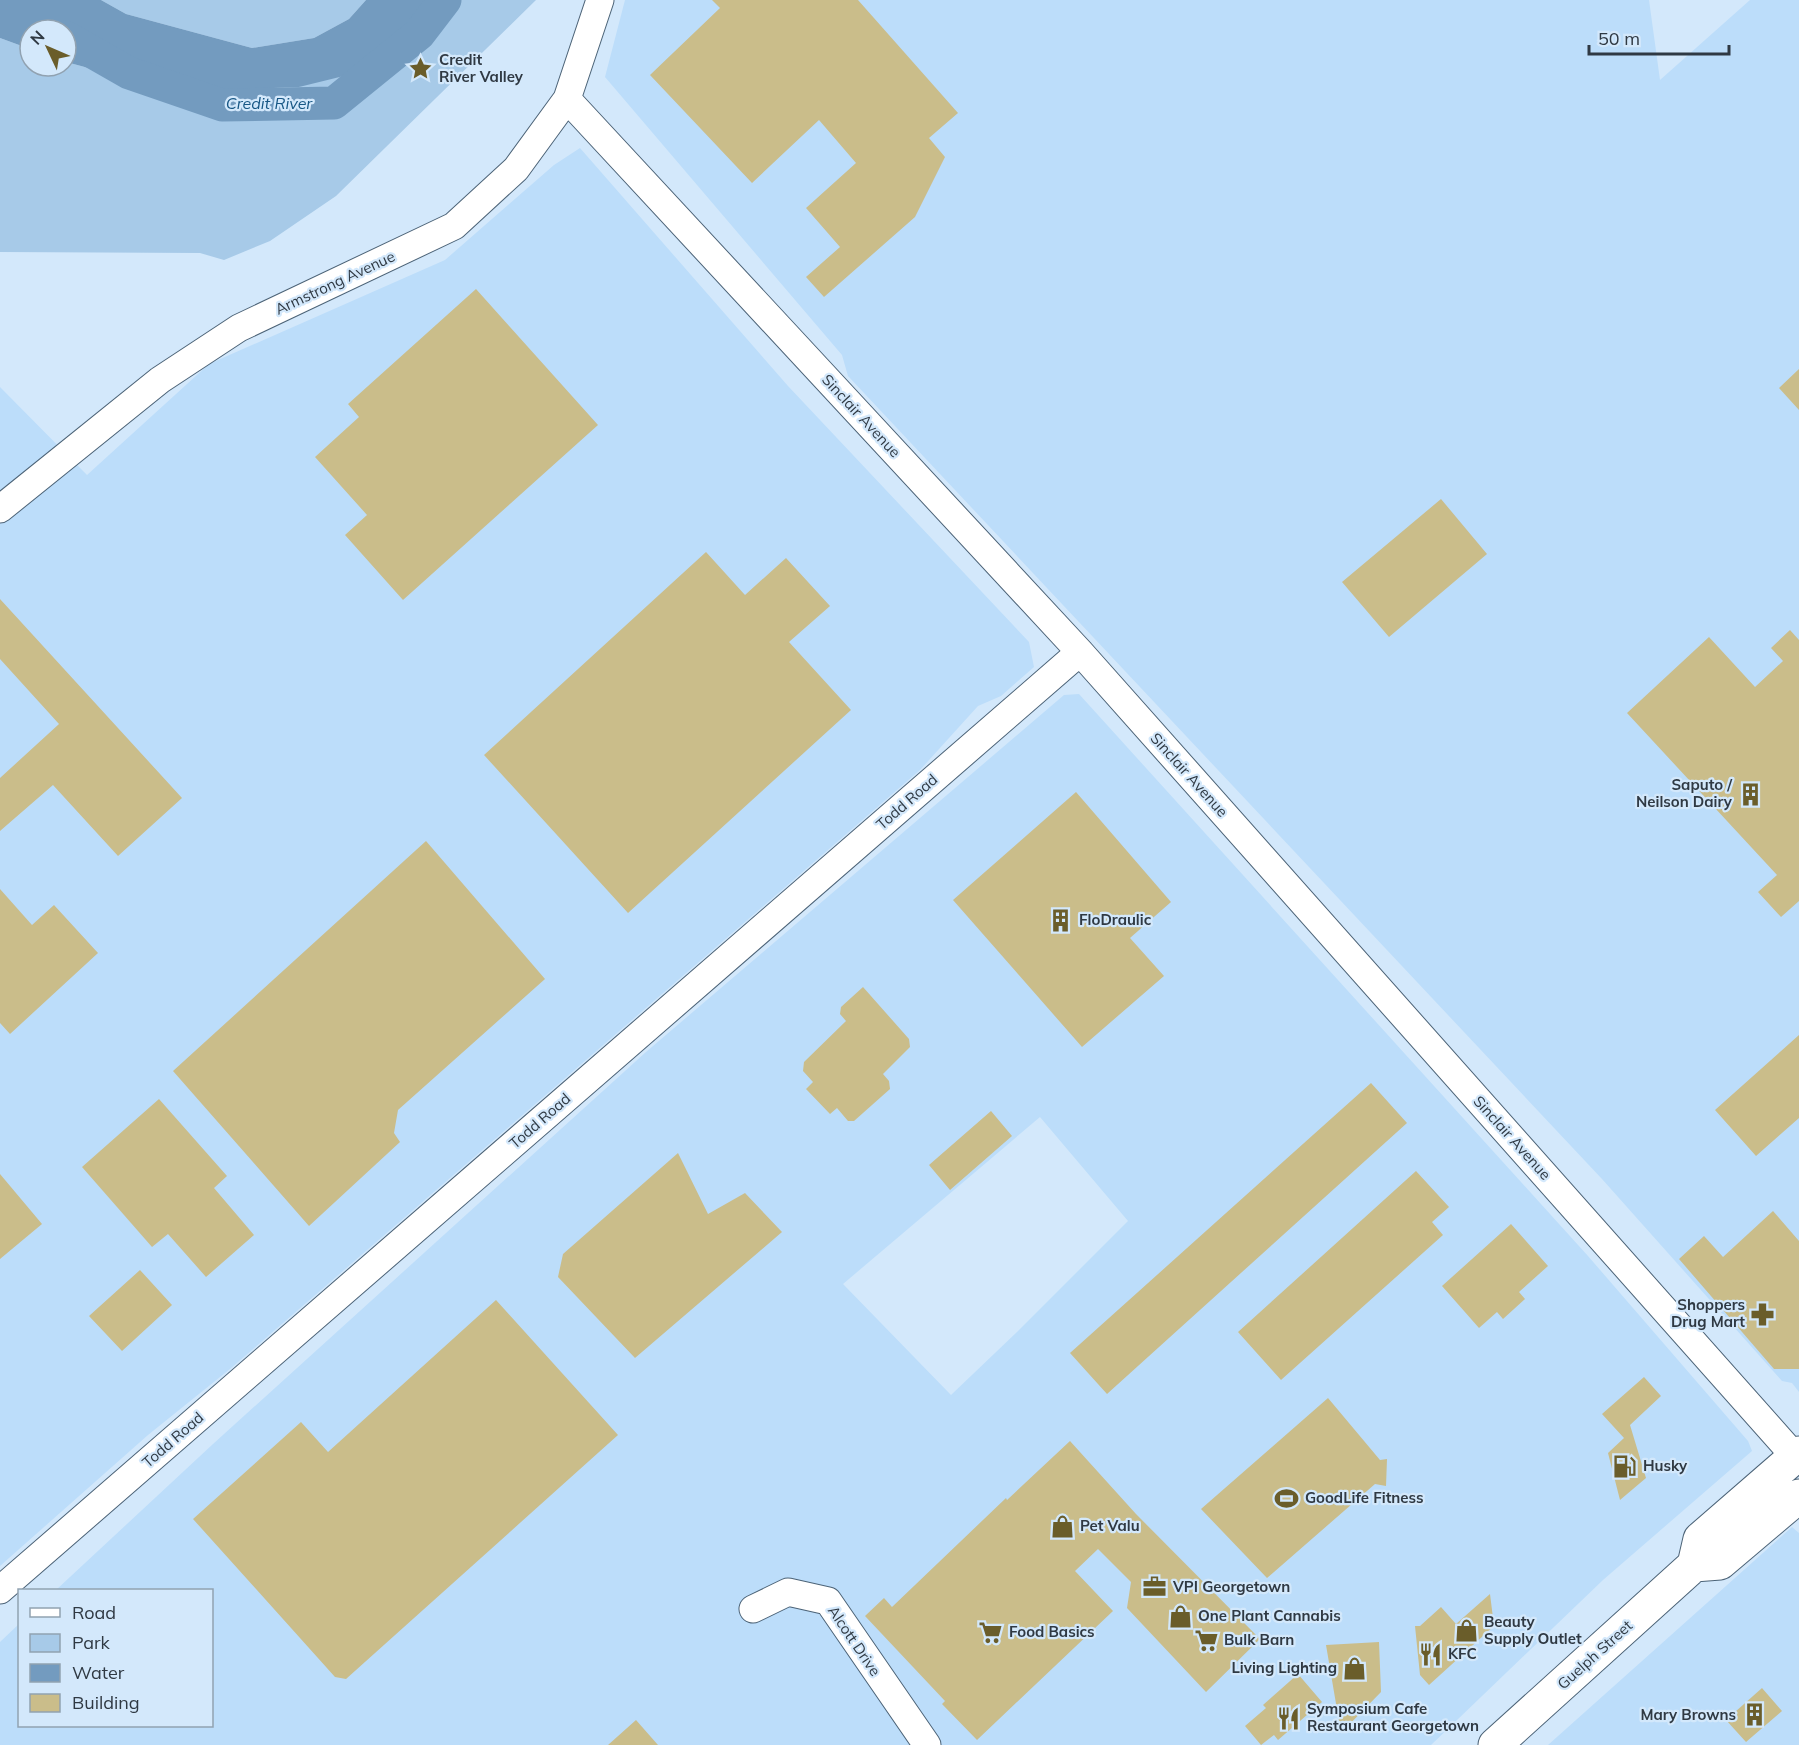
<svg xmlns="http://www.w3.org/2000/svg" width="1799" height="1745" viewBox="0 0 1799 1745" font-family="Mulish,sans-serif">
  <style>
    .built { fill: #bcddfa; fill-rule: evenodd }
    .green { fill: #a7cae8 }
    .water { fill: #739bbf }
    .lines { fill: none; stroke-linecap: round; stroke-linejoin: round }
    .river { stroke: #739bbf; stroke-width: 33 }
    .building { fill: #cabd8a }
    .minor-casing { stroke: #4c6377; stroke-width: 29 }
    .major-casing { stroke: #4c6377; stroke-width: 35 }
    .minor { stroke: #fff; stroke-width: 27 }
    .major { stroke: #fff; stroke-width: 33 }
    .labels { text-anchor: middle; stroke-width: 4.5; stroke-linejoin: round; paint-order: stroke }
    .poi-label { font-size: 15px; font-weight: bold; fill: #2f3943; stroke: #d3e8fb; text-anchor: start }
    .street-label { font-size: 15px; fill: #2f3943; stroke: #d3e8fb }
    .water-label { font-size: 16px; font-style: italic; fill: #175785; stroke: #d3e8fb }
  </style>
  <rect width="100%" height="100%" fill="#d3e8fb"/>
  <path class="built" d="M 625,0 L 1649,0 L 1660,80 L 1750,0 L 1799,0 L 1799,1392 L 1792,1383 L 1782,1381 L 1602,1179 L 848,376 L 842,355 L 605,77 Z
    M 580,148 L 788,386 L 1029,642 L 1034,667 L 1001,696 L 978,706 L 920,770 L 230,1369 L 148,1435 L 0,1566 L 0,387 L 87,475 L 209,364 L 445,260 L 554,165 Z
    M 1079,694 L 1588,1256 L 1748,1441 L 1752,1451 L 1603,1580 L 1431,1745 L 0,1745 L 0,1642 L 19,1624 L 20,1726 L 212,1726 L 212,1590 L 56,1590 L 213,1444 L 646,1052 L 1064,695 ZM 1040,1117 L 1128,1221 L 1017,1332 L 951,1395 L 843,1284 Z
    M 1792,1527 L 1799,1533 L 1799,1745 L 1548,1745 Z"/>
  <path class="green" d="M 101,0 L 366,0 L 349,19 L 314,38 L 252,48 L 126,14 Z
    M 426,0 L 536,0 L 336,196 L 270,241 L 224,260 L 200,253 L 0,252 L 0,38 L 30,49 L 30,66 L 66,66 L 66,62 L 156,86 L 223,90 L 299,87 Z"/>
  <path class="water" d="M 0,0 L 101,0 L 126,14 L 252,48 L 314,38 L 349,19 L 366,0 L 426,0 L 403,37 L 364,71 L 299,87 L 223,90 L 156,86 L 66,62 L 66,30 L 30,30 L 30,49 L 0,38 Z"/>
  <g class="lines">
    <path class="river" d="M 66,37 L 129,73 L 222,105 L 334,103 L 419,34 L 445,0"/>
  </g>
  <path class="building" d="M 712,0 L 858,0 L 958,113 L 929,138 L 945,157 L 915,217 L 824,297 L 806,277 L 840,247 L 806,208 L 856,163 L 819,120 L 752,183 L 650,75 L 720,8 Z
    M 476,289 L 598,425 L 403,600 L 345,535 L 367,515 L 315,457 L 359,417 L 348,404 Z
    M 1799,369 L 1799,410 L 1779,388 Z
    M 1441,499 L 1487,554 L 1389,637 L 1342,582 Z
    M 706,552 L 745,595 L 786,558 L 830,606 L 789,642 L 851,710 L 628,913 L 484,755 Z
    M 0,599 L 182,798 L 118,856 L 53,785 L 0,831 L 0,778 L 59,724 L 0,659 Z
    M 1790,630 L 1799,640 L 1799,901 L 1781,917 L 1758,892 L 1777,875 L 1627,713 L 1709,637 L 1755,687 L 1783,661 L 1771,648 Z
    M 1076,792 L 1171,902 L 1130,938 L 1164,976 L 1082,1047 L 953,900 Z
    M 426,841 L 545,979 L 398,1110 L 394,1133 L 400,1142 L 309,1226 L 173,1071 Z
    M 0,889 L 32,925 L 54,905 L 98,953 L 10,1034 L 0,1023 Z
    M 863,987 L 909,1039 L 910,1047 L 883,1074 L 889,1081 L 890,1089 L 854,1121 L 848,1121 L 837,1108 L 830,1114 L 806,1089 L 813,1082 L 803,1071 L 804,1062 L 846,1021 L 840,1014 L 841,1007 Z
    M 1799,1035 L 1799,1118 L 1756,1156 L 1715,1110 Z
    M 1371,1083 L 1407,1123 L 1107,1394 L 1070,1353 Z
    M 159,1099 L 227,1176 L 214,1188 L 254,1235 L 206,1277 L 168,1234 L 152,1247 L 82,1167 Z
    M 991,1111 L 1012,1136 L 950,1190 L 929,1165 Z
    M 678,1153 L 708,1214 L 745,1193 L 782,1232 L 635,1358 L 558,1277 L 563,1254 Z
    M 1416,1171 L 1449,1207 L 1432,1222 L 1443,1235 L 1281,1380 L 1238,1332 Z
    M 0,1174 L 42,1224 L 0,1259 Z
    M 1773,1211 L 1799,1241 L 1799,1369 L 1774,1369 L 1679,1259 L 1704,1236 L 1723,1257 Z
    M 1511,1224 L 1548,1266 L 1519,1292 L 1525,1299 L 1503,1319 L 1497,1312 L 1479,1328 L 1442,1286 Z
    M 140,1270 L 172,1305 L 122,1351 L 89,1316 Z
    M 496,1300 L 618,1435 L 346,1679 L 335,1677 L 193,1519 L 301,1422 L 328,1452 Z
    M 1644,1377 L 1661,1396 L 1630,1425 L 1646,1478 L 1620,1500 L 1608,1453 L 1624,1438 L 1602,1414 Z
    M 1328,1398 L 1380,1460 L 1387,1459 L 1386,1486 L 1375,1484 L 1267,1578 L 1201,1509 Z
    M 1070,1441 L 1136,1514 L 1260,1639 L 1206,1692 L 1127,1608 L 1131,1582 L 1098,1549 L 1075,1571 L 1113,1611 L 977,1740 L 942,1704 L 945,1701 L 865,1616 L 884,1598 L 892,1607 L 1006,1498 L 1007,1500 Z
    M 1490,1594 L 1494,1626 L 1429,1685 L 1420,1675 L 1415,1626 L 1420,1626 L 1441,1607 L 1456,1624 Z
    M 1379,1642 L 1381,1692 L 1341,1733 L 1326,1645 Z
    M 1298,1674 L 1322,1702 L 1278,1740 L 1274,1735 L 1261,1745 L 1245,1726 L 1266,1708 L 1263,1705 Z
    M 1762,1688 L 1782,1711 L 1746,1742 L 1726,1720 Z
    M 636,1720 L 658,1745 L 608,1745 Z"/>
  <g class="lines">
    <defs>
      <path id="minor" d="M 567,99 L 1080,652 L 1799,1461
        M 0,509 L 160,380 L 239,328 L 454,226 L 516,169 L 567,99 L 600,0
        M 0,1590 L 1080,652
        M 753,1609 L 788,1592 L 828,1601 L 927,1745"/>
      <path id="major" d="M 1694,1565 L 1720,1563 L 1799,1496
        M 1495,1745 L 1694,1565 L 1700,1539 L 1799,1453"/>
    </defs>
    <use href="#minor" class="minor-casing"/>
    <use href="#major" class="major-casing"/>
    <use href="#minor" class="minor"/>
    <use href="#major" class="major"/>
  </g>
  <defs>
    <symbol id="sight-bare" viewBox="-9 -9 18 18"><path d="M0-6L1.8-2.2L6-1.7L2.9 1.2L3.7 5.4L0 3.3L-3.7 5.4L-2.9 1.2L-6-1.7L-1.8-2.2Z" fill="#6a5d2a" stroke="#d3e8fb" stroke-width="2.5" paint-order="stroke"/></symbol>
    <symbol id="building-bare" viewBox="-9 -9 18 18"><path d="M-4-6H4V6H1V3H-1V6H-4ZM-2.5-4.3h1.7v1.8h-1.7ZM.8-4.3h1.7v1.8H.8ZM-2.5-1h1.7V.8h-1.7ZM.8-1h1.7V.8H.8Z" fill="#6a5d2a" stroke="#d3e8fb" stroke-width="2.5" paint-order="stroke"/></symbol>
    <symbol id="pharmacy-bare" viewBox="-9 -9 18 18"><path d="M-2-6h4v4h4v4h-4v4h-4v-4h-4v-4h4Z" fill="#6a5d2a" stroke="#d3e8fb" stroke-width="2.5" paint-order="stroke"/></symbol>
    <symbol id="fuel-bare" viewBox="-9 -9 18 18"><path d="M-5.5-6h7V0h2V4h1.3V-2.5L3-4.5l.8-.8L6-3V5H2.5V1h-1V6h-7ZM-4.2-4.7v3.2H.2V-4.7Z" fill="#6a5d2a" stroke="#d3e8fb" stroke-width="2.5" paint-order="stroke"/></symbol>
    <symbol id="stadium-bare" viewBox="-9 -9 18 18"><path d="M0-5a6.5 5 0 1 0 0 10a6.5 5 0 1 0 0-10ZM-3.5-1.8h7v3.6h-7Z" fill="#6a5d2a" stroke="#d3e8fb" stroke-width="2.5" paint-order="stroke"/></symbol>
    <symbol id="shop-bare" viewBox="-9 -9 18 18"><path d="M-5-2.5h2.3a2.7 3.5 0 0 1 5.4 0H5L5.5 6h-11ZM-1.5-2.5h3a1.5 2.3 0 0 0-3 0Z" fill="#6a5d2a" stroke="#d3e8fb" stroke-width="2.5" paint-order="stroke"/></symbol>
    <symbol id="office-bare" viewBox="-9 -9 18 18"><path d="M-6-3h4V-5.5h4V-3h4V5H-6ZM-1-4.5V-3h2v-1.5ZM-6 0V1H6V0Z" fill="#6a5d2a" stroke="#d3e8fb" stroke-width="2.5" paint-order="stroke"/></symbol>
    <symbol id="supermarket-bare" viewBox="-9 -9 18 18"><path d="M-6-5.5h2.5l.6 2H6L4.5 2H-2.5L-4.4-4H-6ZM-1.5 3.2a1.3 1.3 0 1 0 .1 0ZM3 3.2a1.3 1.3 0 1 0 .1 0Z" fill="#6a5d2a" stroke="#d3e8fb" stroke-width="2.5" paint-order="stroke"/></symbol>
    <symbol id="restaurant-bare" viewBox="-9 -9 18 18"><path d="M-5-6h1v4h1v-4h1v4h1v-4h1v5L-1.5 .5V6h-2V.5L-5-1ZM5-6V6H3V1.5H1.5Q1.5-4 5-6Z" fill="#6a5d2a" stroke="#d3e8fb" stroke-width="2.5" paint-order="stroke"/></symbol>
  </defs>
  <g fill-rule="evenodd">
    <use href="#sight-bare" x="404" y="52" width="33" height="33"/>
    <use href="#building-bare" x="1734" y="778" width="33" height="33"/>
    <use href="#building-bare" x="1044" y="904" width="33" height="33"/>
    <use href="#pharmacy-bare" x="1746" y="1298" width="33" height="33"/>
    <use href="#fuel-bare" x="1608" y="1450" width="33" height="33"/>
    <use href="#stadium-bare" x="1270" y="1482" width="33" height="33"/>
    <use href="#shop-bare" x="1046" y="1510" width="33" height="33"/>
    <use href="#office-bare" x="1138" y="1570" width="33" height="33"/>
    <use href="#shop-bare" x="1164" y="1600" width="33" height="33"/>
    <use href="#shop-bare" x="1450" y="1614" width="33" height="33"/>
    <use href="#supermarket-bare" x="974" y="1616" width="33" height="33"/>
    <use href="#supermarket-bare" x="1190" y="1624" width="33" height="33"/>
    <use href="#restaurant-bare" x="1414" y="1638" width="33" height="33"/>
    <use href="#shop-bare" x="1338" y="1652" width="33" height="33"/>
    <use href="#building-bare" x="1738" y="1698" width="33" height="33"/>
    <use href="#restaurant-bare" x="1272" y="1702" width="33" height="33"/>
  </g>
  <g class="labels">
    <g class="poi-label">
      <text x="439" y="65">Credit<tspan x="439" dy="17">River Valley</tspan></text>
      <text x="1732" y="790" text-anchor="end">Saputo /<tspan x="1732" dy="17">Neilson Dairy</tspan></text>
      <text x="1079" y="925">FloDraulic</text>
      <text x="1745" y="1310" text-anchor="end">Shoppers<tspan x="1745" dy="17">Drug Mart</tspan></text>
      <text x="1643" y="1471">Husky</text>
      <text x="1305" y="1503">GoodLife Fitness</text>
      <text x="1080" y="1531">Pet Valu</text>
      <text x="1173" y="1592">VPI Georgetown</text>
      <text x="1198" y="1621">One Plant Cannabis</text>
      <text x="1484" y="1627">Beauty<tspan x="1484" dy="17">Supply Outlet</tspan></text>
      <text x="1009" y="1637">Food Basics</text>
      <text x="1224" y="1645">Bulk Barn</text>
      <text x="1448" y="1659">KFC</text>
      <text x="1337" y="1673" text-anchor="end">Living Lighting</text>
      <text x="1307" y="1714">Symposium Cafe<tspan x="1307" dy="17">Restaurant Georgetown</tspan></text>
      <text x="1736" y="1720" text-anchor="end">Mary Browns</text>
    </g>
    <g class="street-label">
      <text transform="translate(335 283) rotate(-25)" y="5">Armstrong Avenue</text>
      <text transform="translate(861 416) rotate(47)" y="5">Sinclair Avenue</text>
      <text transform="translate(1189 775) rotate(48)" y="5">Sinclair Avenue</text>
      <text transform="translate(907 802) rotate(-41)" y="5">Todd Road</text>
      <text transform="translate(540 1121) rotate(-41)" y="5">Todd Road</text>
      <text transform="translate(1512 1138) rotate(48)" y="5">Sinclair Avenue</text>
      <text transform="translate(173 1440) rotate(-41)" y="5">Todd Road</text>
      <text transform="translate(854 1641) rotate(56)" y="5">Alcott Drive</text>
      <text transform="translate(1595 1655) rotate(-42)" y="5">Guelph Street</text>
    </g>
    <g class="water-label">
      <text x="269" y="109">Credit River</text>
    </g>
  </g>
  <rect x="18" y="1589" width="195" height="138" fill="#d3e8fb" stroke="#91a2b1" stroke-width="1.5"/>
  <rect x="30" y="1608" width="30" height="9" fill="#ffffff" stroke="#91a2b1" stroke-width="1.5"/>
  <text x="72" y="1619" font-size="18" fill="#2f3943">Road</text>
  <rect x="30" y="1634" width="30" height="18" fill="#a7cae8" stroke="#91a2b1" stroke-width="1.5"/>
  <text x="72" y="1649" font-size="18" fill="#2f3943">Park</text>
  <rect x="30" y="1664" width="30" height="18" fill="#739bbf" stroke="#91a2b1" stroke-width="1.5"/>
  <text x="72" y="1679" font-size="18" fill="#2f3943">Water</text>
  <rect x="30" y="1694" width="30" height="18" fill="#cabd8a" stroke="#91a2b1" stroke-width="1.5"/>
  <text x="72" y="1709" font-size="18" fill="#2f3943">Building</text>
  <g transform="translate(48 48) rotate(314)"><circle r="28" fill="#d3e8fb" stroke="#91a2b1" stroke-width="1.5"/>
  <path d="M0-4.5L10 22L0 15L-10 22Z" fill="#6a5d2a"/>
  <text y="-9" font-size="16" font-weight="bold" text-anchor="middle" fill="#2f3943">N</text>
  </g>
  <path d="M1589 45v9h140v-9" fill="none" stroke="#2f3943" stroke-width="3"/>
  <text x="1598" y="45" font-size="18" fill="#2f3943" stroke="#d3e8fb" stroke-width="4.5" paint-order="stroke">50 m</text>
</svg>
